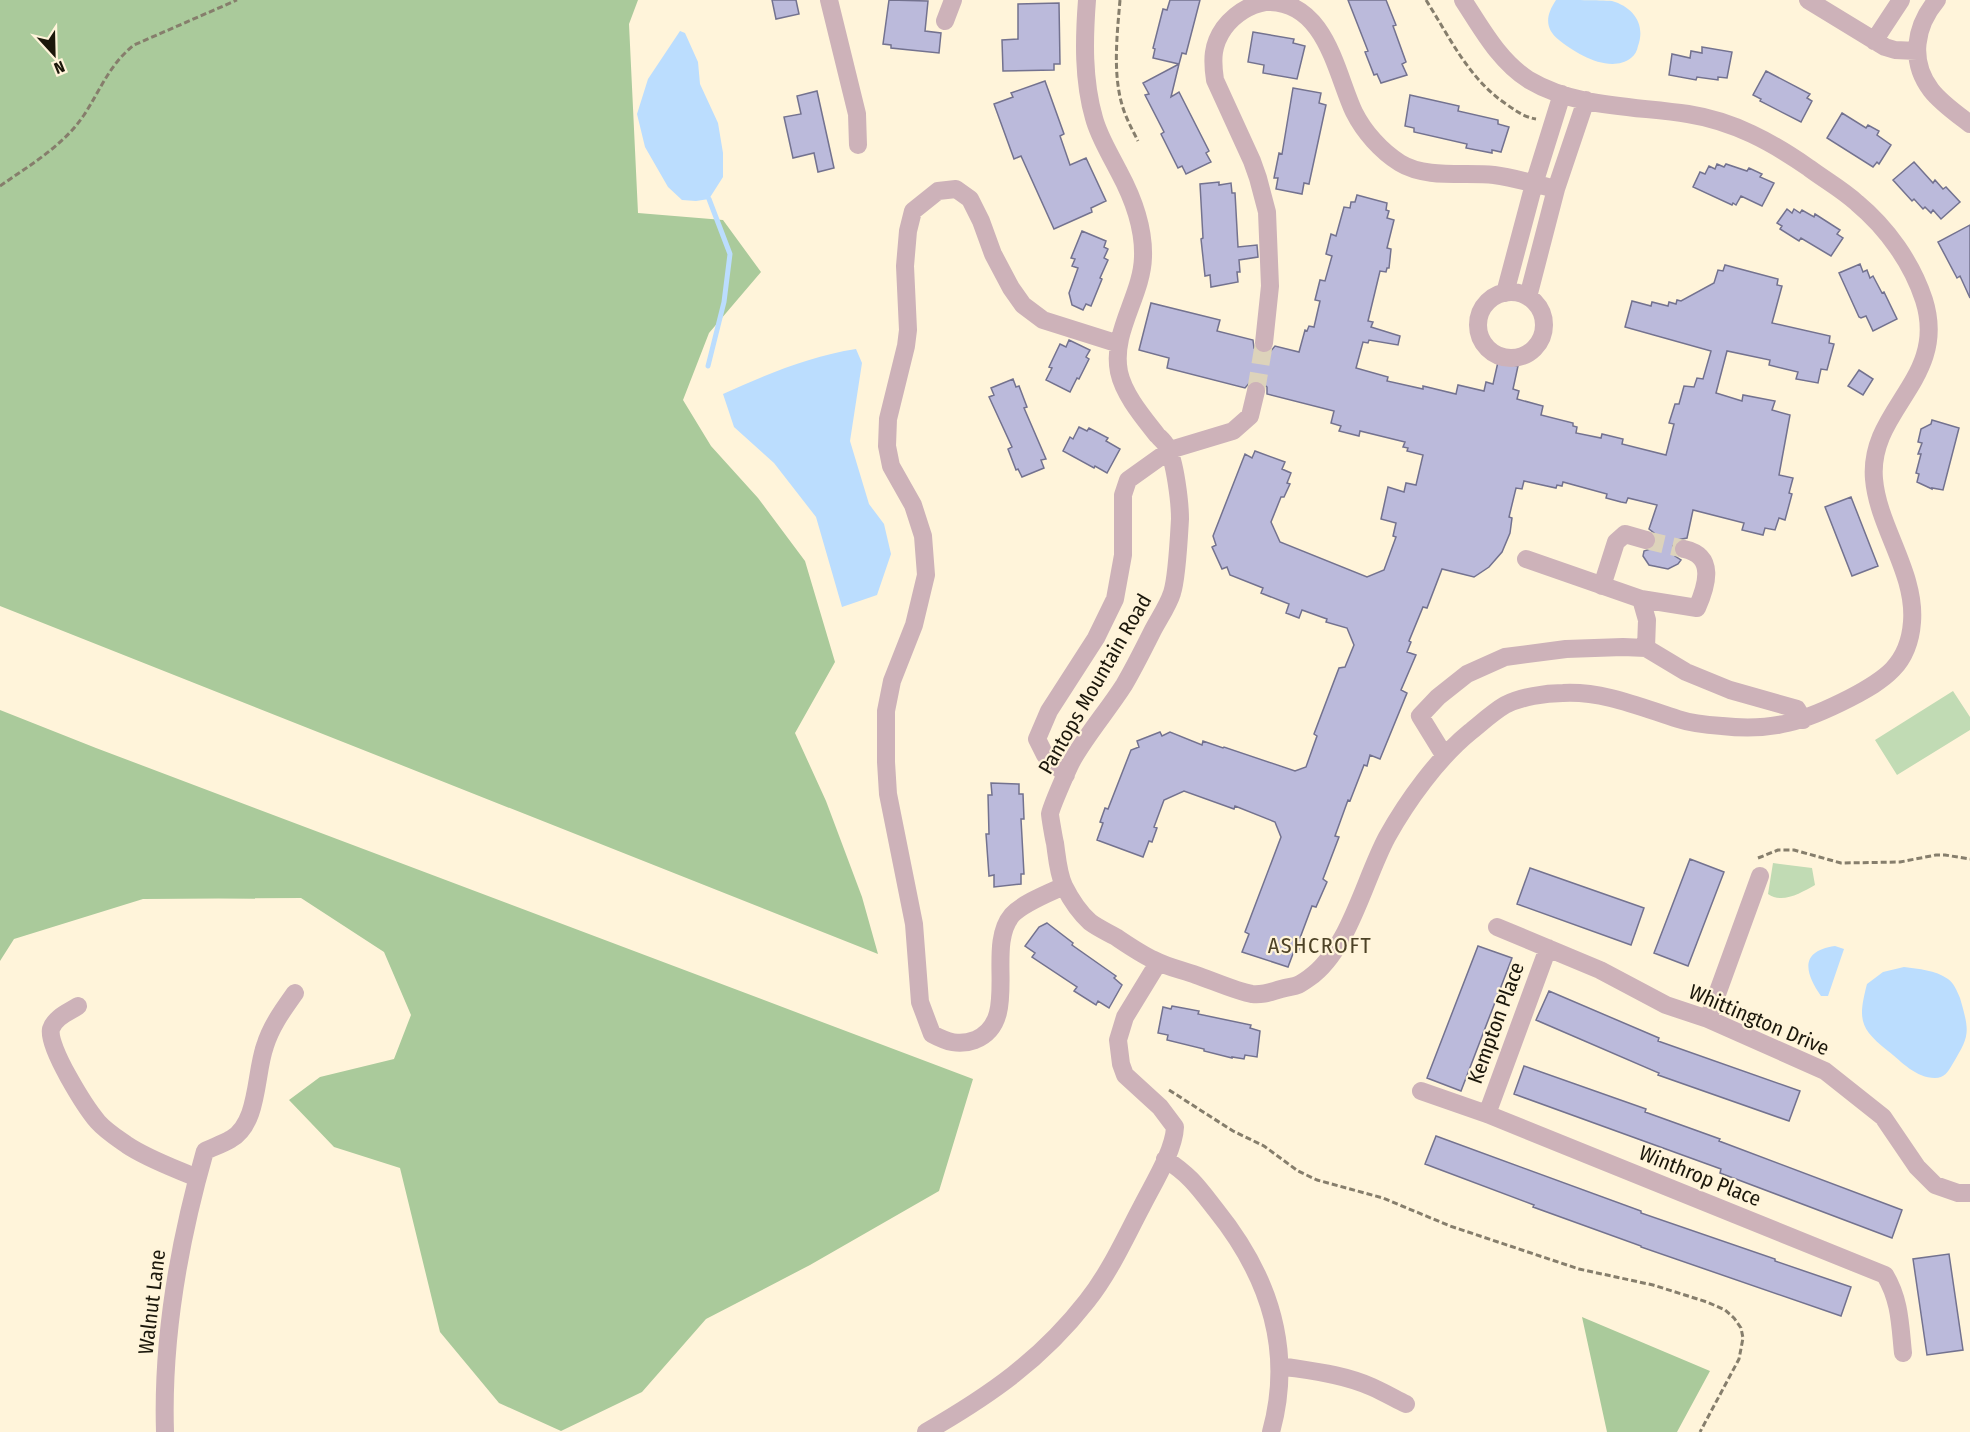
<svg xmlns="http://www.w3.org/2000/svg" width="1970" height="1432" viewBox="0 0 1970 1432" font-family="'Fira Sans Condensed',sans-serif">
  <style>
    .green { fill: #c1dbb4 }
    .forest { fill: #aaca9b }
    .water { fill: #bbddfe }
    .lines { fill: none; stroke-linecap: round; stroke-linejoin: round }
    .stream { stroke: #bbddfe; stroke-width: 5 }
    .building { fill: #bbbadb; stroke: #73728f; stroke-width: 1.5 }
    .minor-tunnel { stroke: #ddd3bb; stroke-width: 18; stroke-dasharray: 18 9; stroke-linecap: butt }
    .path { stroke: #867e6c; stroke-width: 3; stroke-dasharray: 6 3; stroke-linecap: butt }
    .minor { stroke: #cdb2b9; stroke-width: 18 }
    .labels { text-anchor: middle; stroke-width: 4.5; stroke-linejoin: round; paint-order: stroke }
    .street-label { font-size: 21px; fill: #1b170b; stroke: #fff4da }
    .neighbourhood-label { font-size: 22px; letter-spacing: 1.5px; fill: #4d4226; stroke: #fff4da }
  </style>
  <rect width="100%" height="100%" fill="#fff4da"/>
  <path class="green" d="M 1953,691 L 1970,717 L 1970,730 L 1897,775 L 1875,740 Z
    M 1773,863 L 1812,868 L 1815,885 C 1801,893 1782,904 1768,894 Z"/>
  <path class="forest" d="M 0,0 L 638,0 L 629,24 L 638,213 L 723,220 L 761,272 L 709,333 L 683,400 L 711,446 L 758,498 L 805,561 L 835,662 L 795,733 L 826,801 L 862,897 L 878,954 L 0,606 Z
    M 0,710 L 96,748 L 973,1079 L 939,1191 L 810,1265 L 706,1319 L 642,1392 L 561,1431 L 499,1403 L 440,1332 L 400,1168 L 334,1147 L 289,1100 L 320,1077 L 394,1059 L 411,1015 L 384,952 L 301,898 L 143,899 L 14,939 L 0,961 Z
    M 1582,1317 L 1710,1371 L 1677,1432 L 1607,1432 Z"/>
  <path class="water" d="M 1556,0 C 1570,0 1599,0 1612,1 C 1633,7 1646,24 1638,46 C 1637,51 1635,55 1631,58 C 1610,74 1576,54 1559,40 C 1544,28 1546,15 1556,0 Z
    M 680,31 L 685,33 L 698,62 L 700,84 L 718,123 L 723,153 L 723,177 L 709,199 L 696,201 L 682,200 L 668,187 L 645,147 L 637,114 L 648,79 Z
    M 856,349 L 862,363 L 850,441 L 869,504 L 884,524 L 891,554 L 877,595 L 842,607 L 816,517 L 774,463 L 734,427 L 723,394 C 765,375 810,356 856,349 Z
    M 1835,946 L 1844,949 L 1828,996 L 1821,996 C 1805,973 1799,951 1835,946 Z
    M 1904,967 C 1919,969 1935,970 1948,979 C 1954,983 1957,991 1960,998 C 1970,1033 1970,1035 1952,1065 C 1948,1072 1944,1078 1935,1078 C 1916,1078 1902,1062 1888,1051 C 1859,1028 1858,1019 1867,984 L 1883,972 Z"/>
  <g class="lines">
    <path class="stream" d="M 708,366 L 724,302 L 730,254 L 709,199"/>
  </g>
  <path class="building" d="M 772,0 L 796,0 L 799,14 L 776,19 Z
    M 889,0 L 928,1 L 925,31 L 941,33 L 939,53 L 891,48 L 891,45 L 883,44 Z
    M 1170,0 L 1200,0 L 1186,54 L 1182,53 L 1179,64 L 1153,58 L 1155,49 L 1153,48 L 1163,9 L 1167,10 Z
    M 1348,0 L 1386,0 L 1396,25 L 1393,26 L 1406,62 L 1402,64 L 1407,75 L 1381,83 L 1377,74 L 1374,75 L 1365,52 L 1368,51 Z
    M 1059,3 L 1060,64 L 1054,64 L 1054,70 L 1003,71 L 1002,40 L 1018,39 L 1018,4 Z
    M 1253,32 L 1294,39 L 1293,43 L 1305,46 L 1297,79 L 1263,73 L 1264,65 L 1248,62 Z
    M 1702,47 L 1732,52 L 1727,78 L 1718,77 L 1718,80 L 1697,77 L 1696,80 L 1669,75 L 1672,54 L 1690,58 L 1691,51 L 1702,53 Z
    M 1179,64 L 1171,97 L 1179,92 L 1209,151 L 1206,153 L 1211,162 L 1186,174 L 1182,166 L 1178,168 L 1161,134 L 1164,132 L 1145,95 L 1149,94 L 1143,83 Z
    M 1766,71 L 1810,94 L 1807,98 L 1812,101 L 1801,122 L 1760,101 L 1761,99 L 1753,95 Z
    M 1045,81 L 1064,134 L 1060,136 L 1070,165 L 1086,158 L 1106,201 L 1091,208 L 1092,212 L 1054,229 L 1021,156 L 1014,159 L 994,104 L 1013,97 L 1011,93 Z
    M 1293,88 L 1321,93 L 1319,103 L 1326,105 L 1309,184 L 1304,183 L 1302,194 L 1276,189 L 1278,178 L 1274,178 L 1279,153 L 1282,154 Z
    M 817,91 L 834,168 L 818,172 L 814,153 L 793,158 L 784,117 L 801,114 L 797,96 Z
    M 1410,95 L 1459,106 L 1458,111 L 1498,120 L 1498,124 L 1509,127 L 1501,152 L 1492,150 L 1492,153 L 1466,148 L 1467,144 L 1414,132 L 1414,128 L 1405,126 Z
    M 1842,113 L 1866,128 L 1868,125 L 1879,131 L 1877,135 L 1891,145 L 1879,164 L 1877,162 L 1873,167 L 1827,138 Z
    M 1914,162 L 1933,183 L 1935,180 L 1943,189 L 1946,187 L 1960,202 L 1941,219 L 1933,210 L 1931,213 L 1925,207 L 1923,209 L 1914,199 L 1912,201 L 1893,180 Z
    M 1717,164 L 1724,167 L 1726,164 L 1747,171 L 1749,168 L 1762,174 L 1760,177 L 1774,183 L 1762,206 L 1741,196 L 1736,205 L 1733,203 L 1732,205 L 1693,187 L 1700,172 L 1705,174 L 1709,166 L 1715,169 Z
    M 1219,182 L 1219,185 L 1231,183 L 1232,193 L 1235,193 L 1238,247 L 1257,245 L 1258,257 L 1239,260 L 1240,272 L 1237,272 L 1238,282 L 1211,287 L 1210,275 L 1205,276 L 1201,239 L 1203,238 L 1200,184 Z
    M 1357,195 L 1387,203 L 1386,210 L 1389,211 L 1387,218 L 1394,220 L 1387,248 L 1391,249 L 1389,268 L 1387,268 L 1386,272 L 1380,271 L 1368,321 L 1373,322 L 1371,327 L 1400,336 L 1398,345 L 1369,340 L 1368,343 L 1363,342 L 1356,368 L 1388,377 L 1387,381 L 1423,389 L 1423,386 L 1456,394 L 1458,385 L 1484,391 L 1486,382 L 1493,384 L 1498,362 L 1518,366 L 1513,389 L 1519,391 L 1517,399 L 1543,406 L 1541,415 L 1573,423 L 1573,426 L 1577,427 L 1576,433 L 1601,438 L 1602,434 L 1623,439 L 1622,444 L 1666,455 L 1674,424 L 1669,423 L 1675,404 L 1679,404 L 1684,386 L 1694,387 L 1697,378 L 1703,379 L 1711,351 L 1625,327 L 1632,301 L 1651,306 L 1652,302 L 1668,306 L 1669,302 L 1676,304 L 1677,300 L 1681,301 L 1714,283 L 1718,270 L 1723,271 L 1725,265 L 1778,279 L 1777,285 L 1782,286 L 1772,323 L 1830,336 L 1829,343 L 1834,344 L 1827,370 L 1821,369 L 1818,383 L 1796,379 L 1798,372 L 1769,365 L 1770,360 L 1727,351 L 1716,393 L 1742,401 L 1743,395 L 1775,401 L 1772,410 L 1790,415 L 1779,475 L 1793,478 L 1789,493 L 1792,494 L 1785,520 L 1779,518 L 1775,530 L 1765,528 L 1763,535 L 1742,530 L 1744,523 L 1693,510 L 1687,538 L 1677,540 L 1673,546 L 1675,556 L 1681,560 L 1678,564 L 1668,569 L 1649,565 L 1643,556 L 1644,551 L 1653,548 L 1657,543 L 1654,533 L 1649,529 L 1657,505 L 1628,498 L 1626,503 L 1621,502 L 1606,498 L 1607,494 L 1563,482 L 1562,486 L 1557,485 L 1556,488 L 1524,481 L 1522,489 L 1516,488 L 1509,517 L 1512,518 L 1510,533 L 1502,552 L 1489,567 L 1474,577 L 1442,569 L 1427,608 L 1423,607 L 1409,641 L 1411,642 L 1407,652 L 1416,655 L 1401,690 L 1407,693 L 1380,759 L 1370,755 L 1367,766 L 1364,765 L 1350,801 L 1348,800 L 1335,836 L 1339,837 L 1323,879 L 1327,882 L 1316,907 L 1312,906 L 1300,938 L 1304,939 L 1298,952 L 1294,951 L 1288,967 L 1242,952 L 1249,934 L 1245,932 L 1281,837 L 1275,822 L 1235,806 L 1234,809 L 1184,791 L 1164,800 L 1154,827 L 1157,828 L 1152,842 L 1149,841 L 1143,857 L 1097,840 L 1103,823 L 1100,822 L 1105,808 L 1108,809 L 1131,750 L 1139,747 L 1137,741 L 1160,732 L 1162,736 L 1170,732 L 1202,745 L 1203,741 L 1223,748 L 1224,747 L 1295,771 L 1306,767 L 1317,736 L 1314,734 L 1339,668 L 1345,667 L 1354,645 L 1347,628 L 1326,622 L 1327,619 L 1302,610 L 1299,618 L 1286,613 L 1289,604 L 1261,593 L 1263,588 L 1230,575 L 1227,567 L 1222,569 L 1212,547 L 1216,545 L 1213,536 L 1245,454 L 1252,458 L 1255,451 L 1285,462 L 1282,469 L 1291,473 L 1287,483 L 1290,484 L 1284,497 L 1281,497 L 1271,522 L 1280,542 L 1367,577 L 1384,570 L 1396,537 L 1393,536 L 1396,523 L 1381,519 L 1388,487 L 1404,492 L 1406,483 L 1416,485 L 1423,455 L 1407,451 L 1408,448 L 1403,447 L 1405,442 L 1360,431 L 1359,436 L 1339,431 L 1341,426 L 1331,423 L 1334,411 L 1267,394 L 1267,387 L 1259,380 L 1252,380 L 1245,388 L 1167,368 L 1169,358 L 1139,350 L 1151,303 L 1220,320 L 1217,331 L 1253,340 L 1254,348 L 1262,354 L 1269,353 L 1275,346 L 1299,352 L 1305,330 L 1307,331 L 1309,326 L 1314,327 L 1320,301 L 1315,300 L 1320,280 L 1325,281 L 1332,256 L 1326,254 L 1331,234 L 1336,236 L 1344,207 L 1350,208 L 1351,202 L 1355,202 Z
    M 1787,209 L 1792,213 L 1794,209 L 1800,213 L 1802,210 L 1814,217 L 1815,214 L 1840,230 L 1837,234 L 1843,238 L 1831,256 L 1801,238 L 1799,241 L 1780,229 L 1782,226 L 1777,223 Z
    M 1970,225 L 1970,298 L 1960,276 L 1957,278 L 1938,242 Z
    M 1082,231 L 1106,241 L 1104,247 L 1108,249 L 1104,258 L 1108,260 L 1100,278 L 1102,279 L 1091,306 L 1086,304 L 1083,310 L 1072,305 L 1069,293 L 1078,268 L 1072,266 L 1075,259 L 1071,258 Z
    M 1860,264 L 1863,272 L 1867,270 L 1870,278 L 1873,276 L 1882,293 L 1884,292 L 1897,319 L 1873,331 L 1866,316 L 1861,318 L 1859,317 L 1839,273 Z
    M 1069,340 L 1090,350 L 1086,357 L 1089,359 L 1079,379 L 1077,378 L 1070,392 L 1046,380 L 1052,368 L 1049,367 L 1060,344 L 1066,347 Z
    M 1859,370 L 1873,379 L 1863,395 L 1848,386 Z
    M 1013,379 L 1016,387 L 1019,386 L 1027,407 L 1024,408 L 1046,459 L 1041,460 L 1044,468 L 1022,477 L 1018,469 L 1016,470 L 1008,449 L 1012,447 L 989,397 L 994,395 L 991,388 Z
    M 1932,420 L 1959,428 L 1943,490 L 1932,488 L 1932,489 L 1917,482 L 1919,474 L 1916,473 L 1921,454 L 1918,454 L 1922,443 L 1918,442 L 1921,429 L 1931,424 Z
    M 1079,427 L 1087,431 L 1089,428 L 1108,438 L 1106,441 L 1120,449 L 1107,473 L 1095,466 L 1094,468 L 1063,451 L 1070,437 L 1073,439 Z
    M 1851,497 L 1878,566 L 1852,576 L 1825,507 Z
    M 991,783 L 1019,784 L 1019,794 L 1023,794 L 1024,819 L 1021,819 L 1024,874 L 1021,874 L 1021,884 L 994,887 L 994,875 L 989,876 L 986,834 L 989,834 L 988,795 L 992,795 Z
    M 1690,859 L 1724,872 L 1688,966 L 1654,953 Z
    M 1530,868 L 1644,908 L 1631,945 L 1517,904 Z
    M 1047,923 L 1073,943 L 1072,945 L 1116,976 L 1114,978 L 1122,985 L 1109,1008 L 1098,1001 L 1096,1005 L 1074,991 L 1077,987 L 1032,957 L 1035,953 L 1025,946 L 1039,927 Z
    M 1478,946 L 1512,958 L 1461,1091 L 1427,1078 Z
    M 1549,991 L 1659,1038 L 1658,1041 L 1800,1091 L 1789,1121 L 1658,1075 L 1659,1073 L 1536,1020 Z
    M 1172,1006 L 1199,1011 L 1198,1014 L 1251,1025 L 1250,1028 L 1260,1031 L 1257,1057 L 1245,1055 L 1244,1059 L 1232,1057 L 1232,1058 L 1204,1051 L 1204,1049 L 1167,1040 L 1168,1035 L 1158,1033 L 1163,1007 L 1171,1009 Z
    M 1524,1066 L 1646,1109 L 1645,1112 L 1720,1139 L 1719,1141 L 1902,1210 L 1892,1238 L 1720,1173 L 1721,1169 L 1514,1094 Z
    M 1436,1136 L 1641,1211 L 1641,1213 L 1775,1259 L 1775,1261 L 1851,1287 L 1841,1316 L 1641,1247 L 1641,1246 L 1533,1207 L 1534,1205 L 1425,1164 Z
    M 1949,1254 L 1963,1350 L 1927,1355 L 1913,1259 Z"/>
  <g class="lines">
    <path class="minor-tunnel" d="M 1256,391 L 1264,343
      M 1646,540 L 1684,549"/>
    <path class="path" d="M 1120,0 C 1117,36 1112,77 1124,111 C 1128,122 1133,131 1138,141
      M 1426,0 C 1450,38 1469,79 1506,104 C 1516,111 1524,117 1536,119
      M 0,186 C 30,165 63,146 84,115 C 101,89 109,65 134,45 L 237,0
      M 1758,858 L 1778,850 L 1794,850 L 1841,863 L 1900,862 L 1936,855 L 1945,855 L 1970,859
      M 1169,1090 L 1233,1131 L 1264,1146 L 1298,1171 L 1317,1180 L 1383,1198 L 1450,1226 L 1579,1269 L 1653,1285 L 1707,1302 L 1725,1310 L 1734,1318 L 1741,1328 L 1743,1338 L 1739,1359 L 1700,1432"/>
    <path class="minor" d="M 829,0 L 857,114 L 858,145
      M 1087,0 C 1084,39 1083,80 1094,118 C 1099,137 1110,154 1119,172 C 1133,198 1144,227 1143,257 C 1142,296 1111,332 1119,372 C 1124,395 1143,417 1157,435 C 1161,439 1165,442 1167,447 C 1175,460 1180,503 1180,519 C 1179,536 1177,578 1172,593 C 1168,606 1158,620 1152,632 C 1143,650 1134,668 1124,685 C 1108,710 1088,733 1073,759 C 1069,766 1051,807 1050,814 C 1050,816 1054,840 1055,843 C 1057,857 1058,873 1064,886 C 1070,898 1080,913 1090,922 C 1098,928 1107,932 1116,937 C 1128,945 1141,954 1154,960 C 1167,967 1182,970 1196,975 C 1211,980 1238,992 1252,994 C 1264,995 1270,992 1281,989 C 1297,985 1295,988 1309,978 C 1349,950 1364,880 1387,837 C 1407,801 1438,758 1470,732 C 1480,724 1493,712 1505,705 C 1521,697 1545,693 1563,693 C 1604,691 1640,707 1678,719 C 1693,724 1707,725 1722,726 C 1773,732 1805,721 1850,698 C 1884,680 1909,665 1912,622 C 1916,573 1878,527 1874,479 C 1868,409 1949,379 1924,300 C 1912,263 1887,228 1857,203 C 1843,190 1825,180 1809,168 C 1772,142 1733,121 1688,114 C 1636,106 1576,108 1529,80 C 1499,61 1482,29 1463,0
      M 1808,0 L 1885,47 L 1895,50 L 1917,51
      M 1937,0 C 1915,26 1909,61 1931,90 C 1941,103 1957,114 1970,124
      M 945,21 L 953,0
      M 1874,41 L 1901,0
      M1478 325a33 33 0 1 1 66 0a33 33 0 1 1-66 0Z
      M 1505,293 L 1534,184 L 1562,94
      M 1528,297 L 1556,189 L 1586,100
      M 1264,343 L 1270,286 L 1267,212 L 1258,178 L 1252,161 L 1215,80 C 1212,60 1212,45 1224,28 C 1234,15 1249,5 1266,2 C 1326,0 1336,74 1354,112 C 1364,132 1381,151 1400,163 C 1426,179 1465,172 1494,175 C 1515,178 1536,184 1556,189
      M 1526,559 L 1641,599 L 1647,620 L 1646,648
      M 1602,586 L 1616,542 L 1625,534 L 1646,540
      M 1641,599 L 1697,608 C 1707,585 1716,556 1684,549
      M 1444,755 L 1420,716 L 1438,697 L 1467,674 L 1505,657 L 1566,649 L 1623,647 L 1646,648 L 1686,672 L 1730,690 L 1797,709 L 1803,720
      M 1066,775 L 1045,755 L 1037,739 L 1049,711 L 1096,638 L 1115,599 L 1123,555 L 1123,495 L 1128,480 L 1170,450 L 1233,431 L 1250,416 L 1256,391
      M 1064,886 C 1049,893 1023,903 1012,915 C 984,948 1022,1021 975,1040 C 959,1046 947,1042 932,1034 L 920,1002 L 914,924 L 888,794 L 886,762 L 886,711 L 892,681 L 914,625 L 926,575 L 923,536 L 913,505 L 891,466 L 887,446 L 888,419 L 906,346 L 908,330 L 905,266 L 908,231 L 913,211 L 938,191 L 956,189 L 970,199 L 981,221 L 993,254 L 1011,288 L 1023,305 L 1043,320 L 1119,344
      M 1497,927 L 1600,970 L 1666,1005 L 1708,1019 L 1825,1071 L 1883,1117 L 1917,1167 L 1935,1185 L 1958,1193 L 1970,1193
      M 78,1006 C 69,1012 55,1017 51,1029 C 47,1047 86,1108 98,1122 C 106,1131 117,1138 127,1145 C 148,1159 174,1168 197,1178
      M 1708,1019 L 1760,876
      M 1421,1091 L 1487,1114 L 1885,1275 C 1900,1300 1900,1324 1903,1353
      M 1487,1114 L 1548,948
      M 1165,1159 C 1190,1175 1198,1187 1216,1210 C 1269,1276 1294,1349 1271,1432
      M 1280,1366 C 1311,1371 1343,1374 1372,1387 C 1383,1392 1394,1398 1406,1404
      M 165,1432 C 162,1337 179,1242 205,1151 C 213,1147 223,1144 231,1139 C 259,1123 255,1073 265,1046 C 271,1026 283,1010 295,993
      M 926,1432 C 990,1395 1041,1360 1087,1301 C 1110,1272 1125,1238 1142,1206 C 1153,1184 1174,1151 1175,1127 L 1160,1107 L 1125,1075 L 1121,1064 L 1118,1040 L 1125,1017 L 1158,963"/>
  </g>
  <g class="labels">
    <g class="street-label">
      <text transform="translate(1095 684) rotate(-60)" y="7">Pantops Mountain Road</text>
      <text transform="translate(1759 1020) rotate(23)" y="7">Whittington Drive</text>
      <text transform="translate(1496 1023) rotate(-70)" y="7">Kempton Place</text>
      <text transform="translate(1700 1176) rotate(22)" y="7">Winthrop Place</text>
      <text transform="translate(152 1302) rotate(-83)" y="7">Walnut Lane</text>
    </g>
    <g class="neighbourhood-label">
      <text x="1320" y="953">ASHCROFT</text>
    </g>
  </g>
  <g transform="translate(54 54) rotate(158)" stroke="#fff4da" stroke-width="4.5" paint-order="stroke">
  <path d="M0-4.5L10 22L0 15L-10 22Z" fill="#1b170b"/>
  <text y="-9" font-size="16" font-weight="bold" text-anchor="middle" fill="#1b170b">N</text>
  </g>
</svg>
